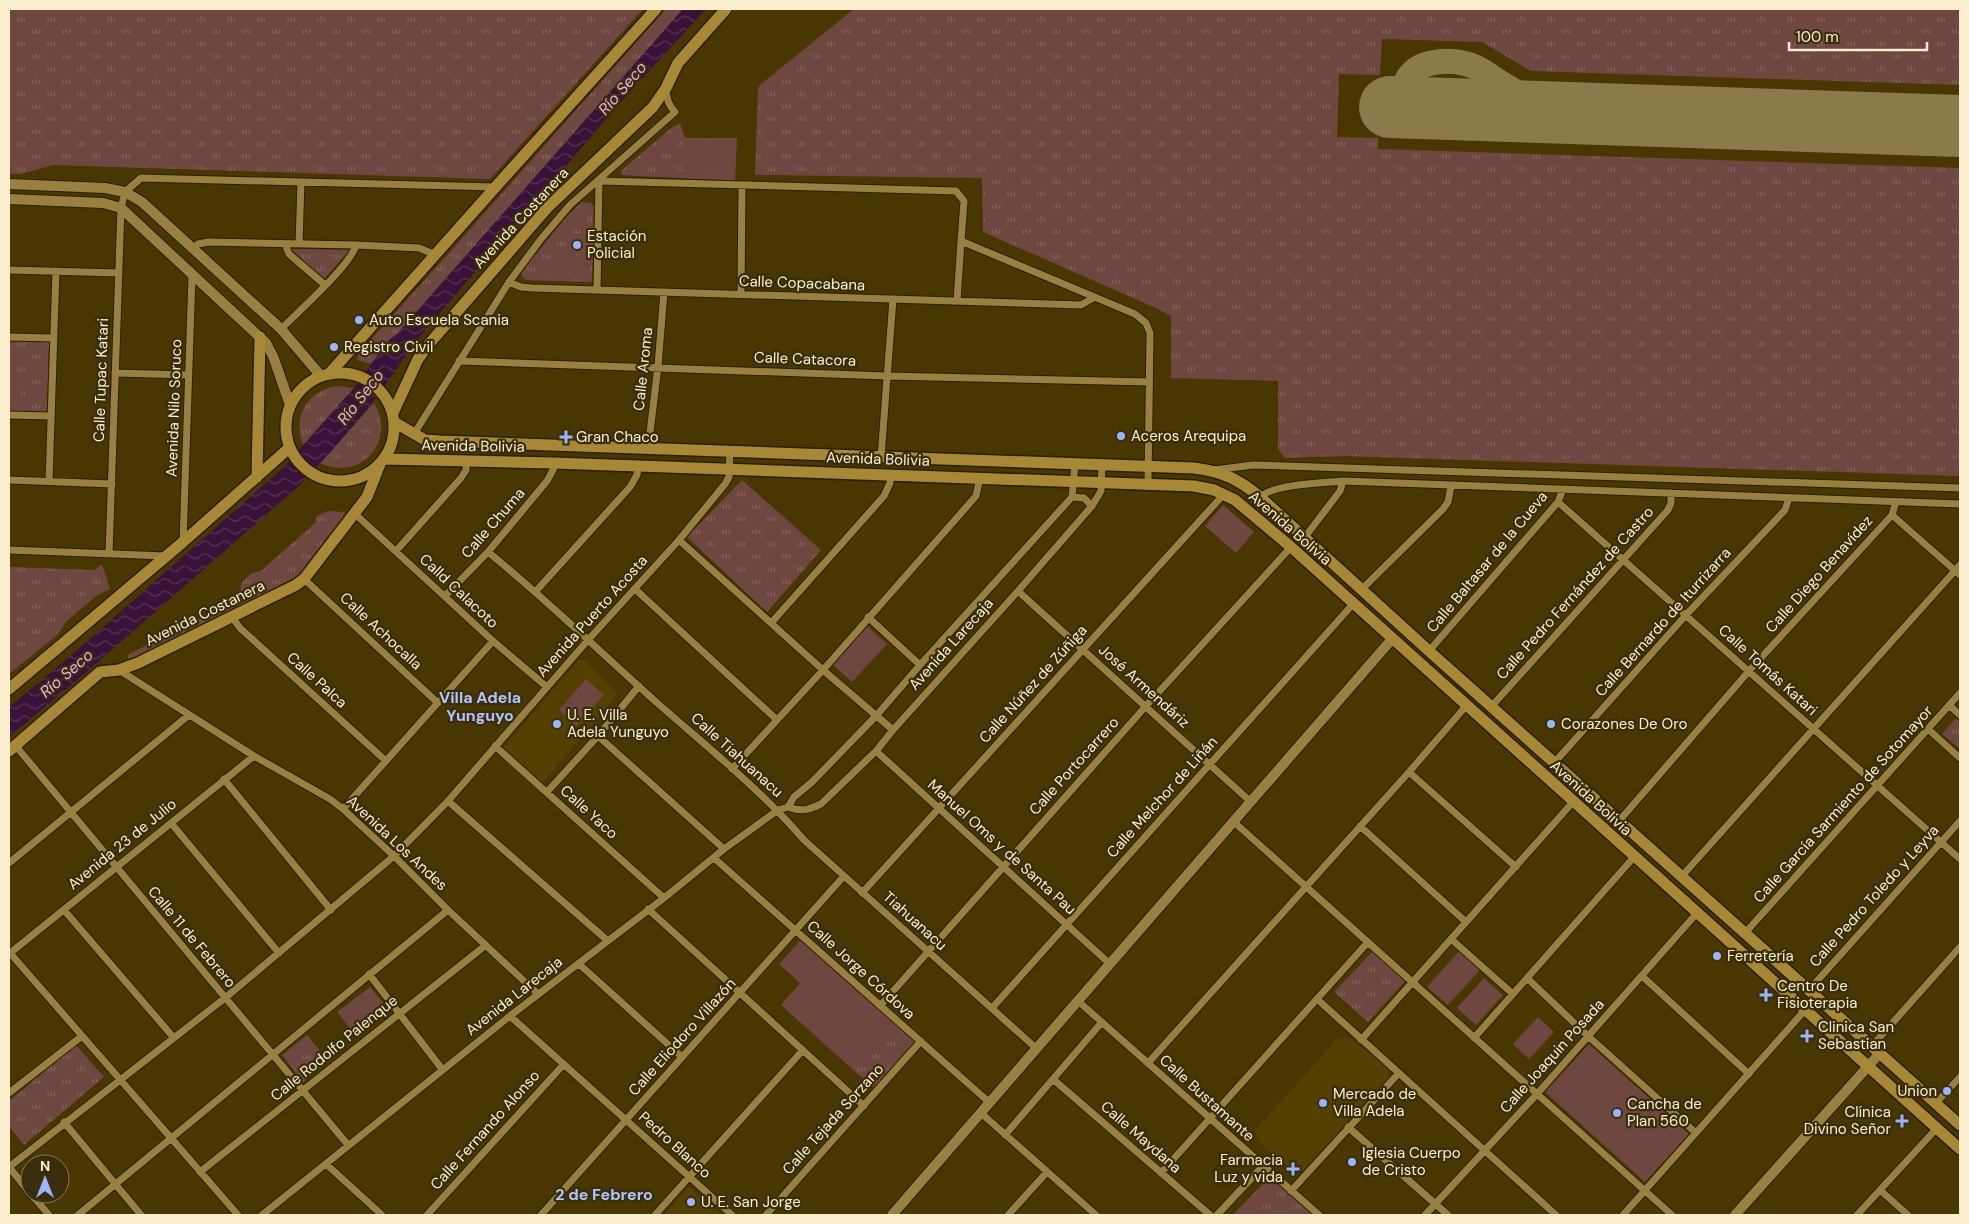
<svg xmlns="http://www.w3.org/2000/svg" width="1969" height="1224" viewBox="0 0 1969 1224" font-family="'DM Sans',sans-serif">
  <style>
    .built { fill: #544000 }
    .grass { fill: url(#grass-tufts) }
    .pitch { fill: #6f4741 }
    .water { fill: url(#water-waves) }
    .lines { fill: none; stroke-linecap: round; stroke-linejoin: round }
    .taxiway { stroke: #8a7a4c; stroke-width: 25 }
    .runway { stroke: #8a7a4c; stroke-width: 62 }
    .street-casing { stroke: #2a1f00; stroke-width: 9 }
    .secondary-casing { stroke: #2a1f00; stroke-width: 12 }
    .primary-casing { stroke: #2a1f00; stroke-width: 14 }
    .street { stroke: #988041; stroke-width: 7 }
    .secondary { stroke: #988041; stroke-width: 10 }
    .primary { stroke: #a68837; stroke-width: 11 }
    .poi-dot { fill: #9bb5fd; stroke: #3a2d0b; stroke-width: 2 }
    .labels { text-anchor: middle; stroke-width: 4.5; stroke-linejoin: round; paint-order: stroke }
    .street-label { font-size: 15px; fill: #fcefcf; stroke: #3a2d0b }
    .poi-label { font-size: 15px; fill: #fcefcf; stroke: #3a2d0b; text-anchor: start }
    .water-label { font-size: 16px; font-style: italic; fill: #f1acec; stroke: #3a2d0b }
    .neighbourhood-label { font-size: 16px; font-weight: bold; fill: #b1c5fb; stroke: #3a2d0b }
  </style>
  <defs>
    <pattern id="grass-tufts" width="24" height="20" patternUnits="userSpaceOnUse" patternTransform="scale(1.25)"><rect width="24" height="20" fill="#6f4741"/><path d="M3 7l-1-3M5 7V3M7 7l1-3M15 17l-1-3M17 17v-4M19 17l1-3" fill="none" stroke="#84625b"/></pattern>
    <pattern id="water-waves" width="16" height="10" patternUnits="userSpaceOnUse" patternTransform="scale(1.25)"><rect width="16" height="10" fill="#3a1239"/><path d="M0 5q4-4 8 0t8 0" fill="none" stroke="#573555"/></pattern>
  </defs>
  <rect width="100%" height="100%" fill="#483701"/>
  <path class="built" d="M 583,659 L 618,694 L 536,790 L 497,755 L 579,660 Z
    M 1338,1038 L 1350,1039 L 1387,1067 L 1390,1077 L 1300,1173 L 1293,1171 L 1257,1140 L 1256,1129 Z
    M 688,1188 L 690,1188 L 722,1215 L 664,1215 Z"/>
  <path class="grass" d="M 9,9 L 643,9 L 490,179 L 53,165 L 21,174 L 9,174 Z
    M 666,9 L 683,9 L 397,334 L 388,341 L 371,364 L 357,360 L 359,353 L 440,263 Z
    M 854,9 L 1960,9 L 1960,85 L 1531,71 L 1482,42 L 1382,39 L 1380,75 L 1339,74 L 1337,137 L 1378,138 L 1378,149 L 1960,168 L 1960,476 L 1345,456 L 1285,458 L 1278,449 L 1278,381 L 1171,378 L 1171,316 L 1156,308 L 983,232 L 982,178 L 755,175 L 758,88 L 761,84 Z
    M 680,123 L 685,138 L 737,138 L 735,181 L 621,175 L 622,170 L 670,129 Z
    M 582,202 L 591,203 L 594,207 L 592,281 L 590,282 L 526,280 L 522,277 L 521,272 L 569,214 Z
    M 291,249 L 350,250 L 323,280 Z
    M 9,340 L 49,342 L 47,413 L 9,411 Z
    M 338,386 L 354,388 L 303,445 C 292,416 308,390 338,386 Z
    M 374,403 C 397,441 361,482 320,463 Z
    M 742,480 L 821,550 L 767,612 L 687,537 Z
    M 328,511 L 344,512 L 345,514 L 306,568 L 298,576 L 133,660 L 128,658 L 129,654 L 200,619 L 207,613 L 214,612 L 240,589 L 242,582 L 252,573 L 261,571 L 315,523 L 317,516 Z
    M 102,564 L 110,589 L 96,596 L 67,621 L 57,635 L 9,674 L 9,567 L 95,570 Z
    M 1956,718 L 1960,722 L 1960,749 L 1942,734 Z
    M 1374,950 L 1407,979 L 1368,1022 L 1334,992 Z
    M 897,1015 L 921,1036 L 874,1088 L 850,1067 Z
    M 307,1035 L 328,1061 L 303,1082 L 282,1055 Z
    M 76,1045 L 104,1077 L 24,1145 L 9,1126 L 9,1101 Z
    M 1274,1172 L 1321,1215 L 1233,1215 Z"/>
  <path class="pitch" d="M 683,141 L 732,142 L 731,171 L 682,170 Z
    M 553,255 L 591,255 L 590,279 L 553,278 Z
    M 9,382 L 21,382 L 21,408 L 9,408 Z
    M 1223,505 L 1254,532 L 1236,553 L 1205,526 Z
    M 867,626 L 887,644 L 852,682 L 833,665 Z
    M 586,679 L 604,695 L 576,726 L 559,710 Z
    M 806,934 L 897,1015 L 850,1067 L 781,1005 L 800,983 L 779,964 Z
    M 1459,951 L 1480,970 L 1448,1005 L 1427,987 Z
    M 1484,978 L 1503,995 L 1476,1025 L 1457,1008 Z
    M 370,987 L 389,1010 L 356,1036 L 337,1012 Z
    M 1538,1017 L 1554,1032 L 1529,1059 L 1513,1044 Z
    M 1589,1044 L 1689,1134 L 1645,1182 L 1545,1092 Z"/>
  <path class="water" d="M 683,9 L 706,9 L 619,104 L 410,348 C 380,398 341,441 301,484 L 83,675 L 9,737 L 9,707 L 67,659 L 283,468 L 354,388 L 388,341 L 397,334 Z"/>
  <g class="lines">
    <path class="taxiway" d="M 1408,108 C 1403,100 1402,91 1406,82 C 1416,58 1454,58 1475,67 C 1484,71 1493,78 1501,83 C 1519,94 1536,104 1555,113"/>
    <path class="runway" d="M 1390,107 L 1960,126"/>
    <defs>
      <path id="street" d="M 599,181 L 956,191 L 964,201 L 961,241 L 1135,314 L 1146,323 L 1150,333 L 1148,484
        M 285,244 L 289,254 L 325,285
        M 299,244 L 301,182
        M 192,249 L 198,244 L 208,242 L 356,245 L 419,248 L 436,255
        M 9,270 L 119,273
        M 509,282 L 521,287 L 532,288 L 1081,305 L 1093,298
        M 597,290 L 599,181
        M 741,294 L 742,185
        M 957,301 L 961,241
        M 281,329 C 298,312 351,265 356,245
        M 9,337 L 54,338
        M 459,361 L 887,376 L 1149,382
        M 115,373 L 189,375
        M 9,415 L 51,416
        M 414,434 L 509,282 L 541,239 L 570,205 L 675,112 C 668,105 666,98 666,88
        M 648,449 L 658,366 L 664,292
        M 881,457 L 893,299
        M 1214,470 L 1253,465 L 1960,488
        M 9,480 L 112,484
        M 49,481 L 56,271
        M 1072,497 L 1084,498 L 1092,506
        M 1260,497 C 1274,484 1323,483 1343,481 L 1960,504
        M 1558,502 L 1960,859
        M 354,513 L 493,641 L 547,687
        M 1892,515 L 1960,575
        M 1305,537 L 1340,491 L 1343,481
        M 679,540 L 823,670 L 893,730
        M 183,542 L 192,276
        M 9,550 L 166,556
        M 396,551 L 461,478 L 466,470 L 466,461
        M 488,552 C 546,599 599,651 655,701 C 706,746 760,789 804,840 L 1037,1049
        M 109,554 L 121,208 L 125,192 L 141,178 L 495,187
        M 304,579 L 438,703
        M 635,589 L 776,719
        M 1362,589 L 1443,509 L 1448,502 L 1451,486
        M 536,591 L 630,487 L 637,475 L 638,466
        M 1018,591 L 1251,802
        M 445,596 L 488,552 L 547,481 L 554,468 L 554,463
        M 232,617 L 240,628 L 386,761
        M 868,617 L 920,665
        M 772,622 L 884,496 L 890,483 L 890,475
        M 1429,651 L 1558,502 L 1563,489
        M 119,670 L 254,756 L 330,799 L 343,809 L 394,856 L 448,910 L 538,994
        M 1949,705 L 1960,715
        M 1491,707 L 1668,510 L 1671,503 L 1671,493
        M 1928,729 L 1960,758
        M 598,736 L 724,849
        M 15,745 L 348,1145
        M 495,746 L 664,898
        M 876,751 L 1110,964
        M 1554,763 L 1686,615 L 1785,510 L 1789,498
        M 732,769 L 823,670 L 976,496 L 980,478
        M 1409,772 L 1516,867
        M 224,779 L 331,910
        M 547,792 L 598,736 L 639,686
        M 448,801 L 608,941
        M 788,807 L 794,797 L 812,782 L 876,716 L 920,665 L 1072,497 L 1075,464
        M 343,809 L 493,641
        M 1619,821 L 1749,671 L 1892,515 L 1896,502
        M 1234,822 L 1672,1215
        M 171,823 L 279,953
        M 1360,826 L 1466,922
        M 714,858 L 990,1103
        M 9,863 L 189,715
        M 1682,876 L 1960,565
        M 862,893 L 1224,494
        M 648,909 L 864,1106
        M 64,910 L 174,1038
        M 1745,933 L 1960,693
        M 1451,939 L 1513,994
        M 10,953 L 238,1215
        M 9,954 L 254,756
        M 579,964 L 681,1056
        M 369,974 L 442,1069
        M 1642,976 L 1749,1074
        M 1527,978 L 1588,1036 L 1696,1133
        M 1809,990 L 1960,821
        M 1317,999 L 1556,1215
        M 1078,1001 L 1319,1215
        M 880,1006 L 1146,706 L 1291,547
        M 992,1008 L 1353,604
        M 510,1016 L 732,1215
        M 1474,1038 L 1634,857
        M 1361,1040 L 1573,802
        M 1872,1046 L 1960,947
        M 1148,1063 L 1409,772 L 1466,706
        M 1054,1080 L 1210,1215
        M 9,1093 L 82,1036
        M 1936,1103 L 1960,1077
        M 981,1113 L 1096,1215
        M 64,1122 L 141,1215
        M 1348,1127 L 1448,1215
        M 1005,1135 L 1102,1022
        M 326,1164 L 382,1215
        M 9,1167 L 225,998 L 394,856 L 448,801 L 588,640 L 679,540 L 725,484 L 729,477 L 730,451
        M 9,1167 L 30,1193
        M 200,1172 L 486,945
        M 1161,1173 L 1368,942
        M 1880,1190 L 1908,1215
        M 1291,1191 L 1398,1074
        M 31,1194 L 49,1215
        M 78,1215 L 448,910
        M 262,1215 L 510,1016 L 664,898 L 724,849 L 778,810 L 788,807 C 801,812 809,810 821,804 L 876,751 L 893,730 L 1018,591 L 1092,506 L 1101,491 L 1102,465
        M 427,1215 L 564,1064
        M 541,1215 L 844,876
        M 655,1215 L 803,1050
        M 766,1215 L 921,1041
        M 1008,1215 L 1047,1172
        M 1217,1215 L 1263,1166
        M 1425,1215 L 1537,1094 L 1697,913
        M 1623,1215 L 1805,1010
        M 1857,1215 L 1937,1128"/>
      <path id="secondary" d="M 9,184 L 105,188 L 125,192 L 142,202 L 281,329 L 321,376
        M 9,199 L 103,203 L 121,208 L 266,343 L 273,356 L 290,405
        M 892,1215 L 1392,639
        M 1735,1215 L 1880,1053"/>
      <path id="primary" d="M286 427a54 54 0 1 1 108 0a54 54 0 1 1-108 0Z
        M 329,374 L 508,173 L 656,9
        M 393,413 L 418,359 L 429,344 L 548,207 L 653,107 L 666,88 L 678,63 L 726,9
        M 394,422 L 425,440 L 440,441 L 1194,468 C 1223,472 1237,478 1260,497 L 1429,651 L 1960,1125
        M 384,459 L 554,463 L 1194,486 L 1214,490 L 1235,500 L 1291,547 L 1960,1149
        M 257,477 L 260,337
        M 9,689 L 183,542 L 289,448
        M 9,751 L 100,672 L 119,670 L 138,663 L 296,585 L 304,579 L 367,497 L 380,464"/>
    </defs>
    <use href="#street" class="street-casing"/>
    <use href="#secondary" class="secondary-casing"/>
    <use href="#primary" class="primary-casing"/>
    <use href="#street" class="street"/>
    <use href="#secondary" class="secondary"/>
    <use href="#primary" class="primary"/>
  </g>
  <g class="poi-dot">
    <circle cx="577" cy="245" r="5"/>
    <circle cx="359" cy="320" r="5"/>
    <circle cx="334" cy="347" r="5"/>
    <circle cx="1121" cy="436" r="5"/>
    <path d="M563.5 429.5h5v5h5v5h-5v5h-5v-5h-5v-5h5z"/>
    <circle cx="557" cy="724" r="5"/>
    <circle cx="1551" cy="724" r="5"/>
    <circle cx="1717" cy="956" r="5"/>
    <path d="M1763.5 987.5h5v5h5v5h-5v5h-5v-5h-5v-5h5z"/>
    <path d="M1804.5 1028.5h5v5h5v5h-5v5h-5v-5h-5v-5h5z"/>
    <circle cx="1947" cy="1091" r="5"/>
    <circle cx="1323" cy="1103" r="5"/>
    <circle cx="1617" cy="1113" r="5"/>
    <path d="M1899.5 1113.5h5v5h5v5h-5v5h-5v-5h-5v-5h5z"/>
    <circle cx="1352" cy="1162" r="5"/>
    <path d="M1290.5 1161.5h5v5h5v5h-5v5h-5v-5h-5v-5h5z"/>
    <circle cx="691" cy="1202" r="5"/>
  </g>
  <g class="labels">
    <g class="street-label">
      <text transform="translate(521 218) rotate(-47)" y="5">Avenida Costanera</text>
      <text transform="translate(802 283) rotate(2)" y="5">Calle Copacabana</text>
      <text transform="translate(805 359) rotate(2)" y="5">Calle Catacora</text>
      <text transform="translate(643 369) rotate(-84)" y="5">Calle Aroma</text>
      <text transform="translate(101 380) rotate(-88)" y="5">Calle Tupac Katari</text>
      <text transform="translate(174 408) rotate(-88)" y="5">Avenida Nilo Soruco</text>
      <text transform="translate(473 446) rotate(1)" y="5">Avenida Bolivia</text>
      <text transform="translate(878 459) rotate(2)" y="5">Avenida Bolivia</text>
      <text transform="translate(493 523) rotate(-49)" y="5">Calle Chuma</text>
      <text transform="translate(1290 528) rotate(41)" y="5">Avenida Bolivia</text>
      <text transform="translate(1487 562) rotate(-50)" y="5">Calle Baltasar de la Cueva</text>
      <text transform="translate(1819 574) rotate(-48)" y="5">Calle Diego Benavídez</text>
      <text transform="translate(459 591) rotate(43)" y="5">Calld Calacoto</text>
      <text transform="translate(1575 593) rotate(-48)" y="5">Calle Pedro Fernández de Castro</text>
      <text transform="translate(205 613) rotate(-26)" y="5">Avenida Costanera</text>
      <text transform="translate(592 616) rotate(-48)" y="5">Avenida Puerto Acosta</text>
      <text transform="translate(1663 622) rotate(-48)" y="5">Calle Bernardo de Iturrizarra</text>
      <text transform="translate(381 631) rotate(43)" y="5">Calle Achocalla</text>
      <text transform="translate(951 644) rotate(-48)" y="5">Avenida Larecaja</text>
      <text transform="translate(1768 670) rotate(42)" y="5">Calle Tomás Katari</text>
      <text transform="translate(317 680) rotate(42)" y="5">Calle Palca</text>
      <text transform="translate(1033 684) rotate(-48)" y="5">Calle Núñez de Zúñiga</text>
      <text transform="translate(1144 686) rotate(42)" y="5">José Armendáriz</text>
      <text transform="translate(737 755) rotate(42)" y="5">Calle Tiahuanacu</text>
      <text transform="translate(1074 766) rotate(-48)" y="5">Calle Portocarrero</text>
      <text transform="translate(1162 797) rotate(-48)" y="5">Calle Melchor de Liñán</text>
      <text transform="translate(1591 798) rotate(42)" y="5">Avenida Bolivia</text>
      <text transform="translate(1843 804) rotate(-48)" y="5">Calle García Sarmiento de Sotomayor</text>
      <text transform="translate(589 812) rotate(42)" y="5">Calle Yaco</text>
      <text transform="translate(397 843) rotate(43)" y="5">Avenida Los Andes</text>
      <text transform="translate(122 844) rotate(-39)" y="5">Avenida 23 de Julio</text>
      <text transform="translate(1002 847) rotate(42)" y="5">Manuel Oms y de Santa Pau</text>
      <text transform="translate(1874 896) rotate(-48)" y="5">Calle Pedro Toledo y Leyva</text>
      <text transform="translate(915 921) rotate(42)" y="5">Tiahuanacu</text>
      <text transform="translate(192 937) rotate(50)" y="5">Calle 11 de Febrero</text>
      <text transform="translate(861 970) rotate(42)" y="5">Calle Jorge Córdova</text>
      <text transform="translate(514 996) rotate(-38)" y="5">Avenida Larecaja</text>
      <text transform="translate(682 1037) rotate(-48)" y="5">Calle Eliodoro Villazón</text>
      <text transform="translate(334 1048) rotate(-39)" y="5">Calle Rodolfo Palenque</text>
      <text transform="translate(1552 1056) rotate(-48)" y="5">Calle Joaquin Posada</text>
      <text transform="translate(1207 1098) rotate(42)" y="5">Calle Bustamante</text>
      <text transform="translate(833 1119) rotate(-48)" y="5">Calle Tejada Sorzano</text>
      <text transform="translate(485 1130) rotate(-48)" y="5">Calle Fernando Alonso</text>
      <text transform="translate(1141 1137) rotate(41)" y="5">Calle Maydana</text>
      <text transform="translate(675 1145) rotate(42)" y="5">Pedro Blanco</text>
    </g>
    <g class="poi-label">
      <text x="587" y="241">Estación<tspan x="587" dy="17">Policial</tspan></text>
      <text x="369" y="325">Auto Escuela Scania</text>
      <text x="344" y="352">Registro Civil</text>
      <text x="1131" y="441">Aceros Arequipa</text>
      <text x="576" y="442">Gran Chaco</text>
      <text x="567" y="720">U. E. Villa<tspan x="567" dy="17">Adela Yunguyo</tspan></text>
      <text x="1561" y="729">Corazones De Oro</text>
      <text x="1727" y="961">Ferretería</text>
      <text x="1777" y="991">Centro De<tspan x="1777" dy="17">Fisioterapia</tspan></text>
      <text x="1818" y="1032">Clinica San<tspan x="1818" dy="17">Sebastian</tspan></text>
      <text x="1937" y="1096" text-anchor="end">Union</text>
      <text x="1333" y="1099">Mercado de<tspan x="1333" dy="17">Villa Adela</tspan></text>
      <text x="1627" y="1109">Cancha de<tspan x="1627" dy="17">Plan 560</tspan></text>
      <text x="1891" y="1117" text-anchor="end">Clínica<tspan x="1891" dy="17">Divino Señor</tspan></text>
      <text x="1362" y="1158">Iglesia Cuerpo<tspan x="1362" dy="17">de Cristo</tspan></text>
      <text x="1283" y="1165" text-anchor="end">Farmacia<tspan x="1283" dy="17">Luz y vida</tspan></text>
      <text x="701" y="1207">U. E. San Jorge</text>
    </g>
    <g class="water-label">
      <text transform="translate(622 88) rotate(-49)" y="6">Río Seco</text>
      <text transform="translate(360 397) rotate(-52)" y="6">Río Seco</text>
      <text transform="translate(66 673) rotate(-41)" y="6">Río Seco</text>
    </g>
    <g class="neighbourhood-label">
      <text x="480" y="703">Villa Adela<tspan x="480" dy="18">Yunguyo</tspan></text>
      <text x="604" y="1200">2 de Febrero</text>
    </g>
  </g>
  <rect width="1969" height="1224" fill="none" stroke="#fcefcf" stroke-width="20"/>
  <g transform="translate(45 1179)"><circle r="24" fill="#3a2d0b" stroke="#887b59"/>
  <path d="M0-4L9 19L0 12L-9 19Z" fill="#9bb5fd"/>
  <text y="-8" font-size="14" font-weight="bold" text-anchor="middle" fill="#fcefcf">N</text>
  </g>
  <path d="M1789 42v8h138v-8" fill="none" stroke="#fcefcf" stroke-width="2.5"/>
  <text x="1796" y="42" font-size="15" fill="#fcefcf" stroke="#3a2d0b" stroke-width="4" paint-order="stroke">100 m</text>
</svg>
